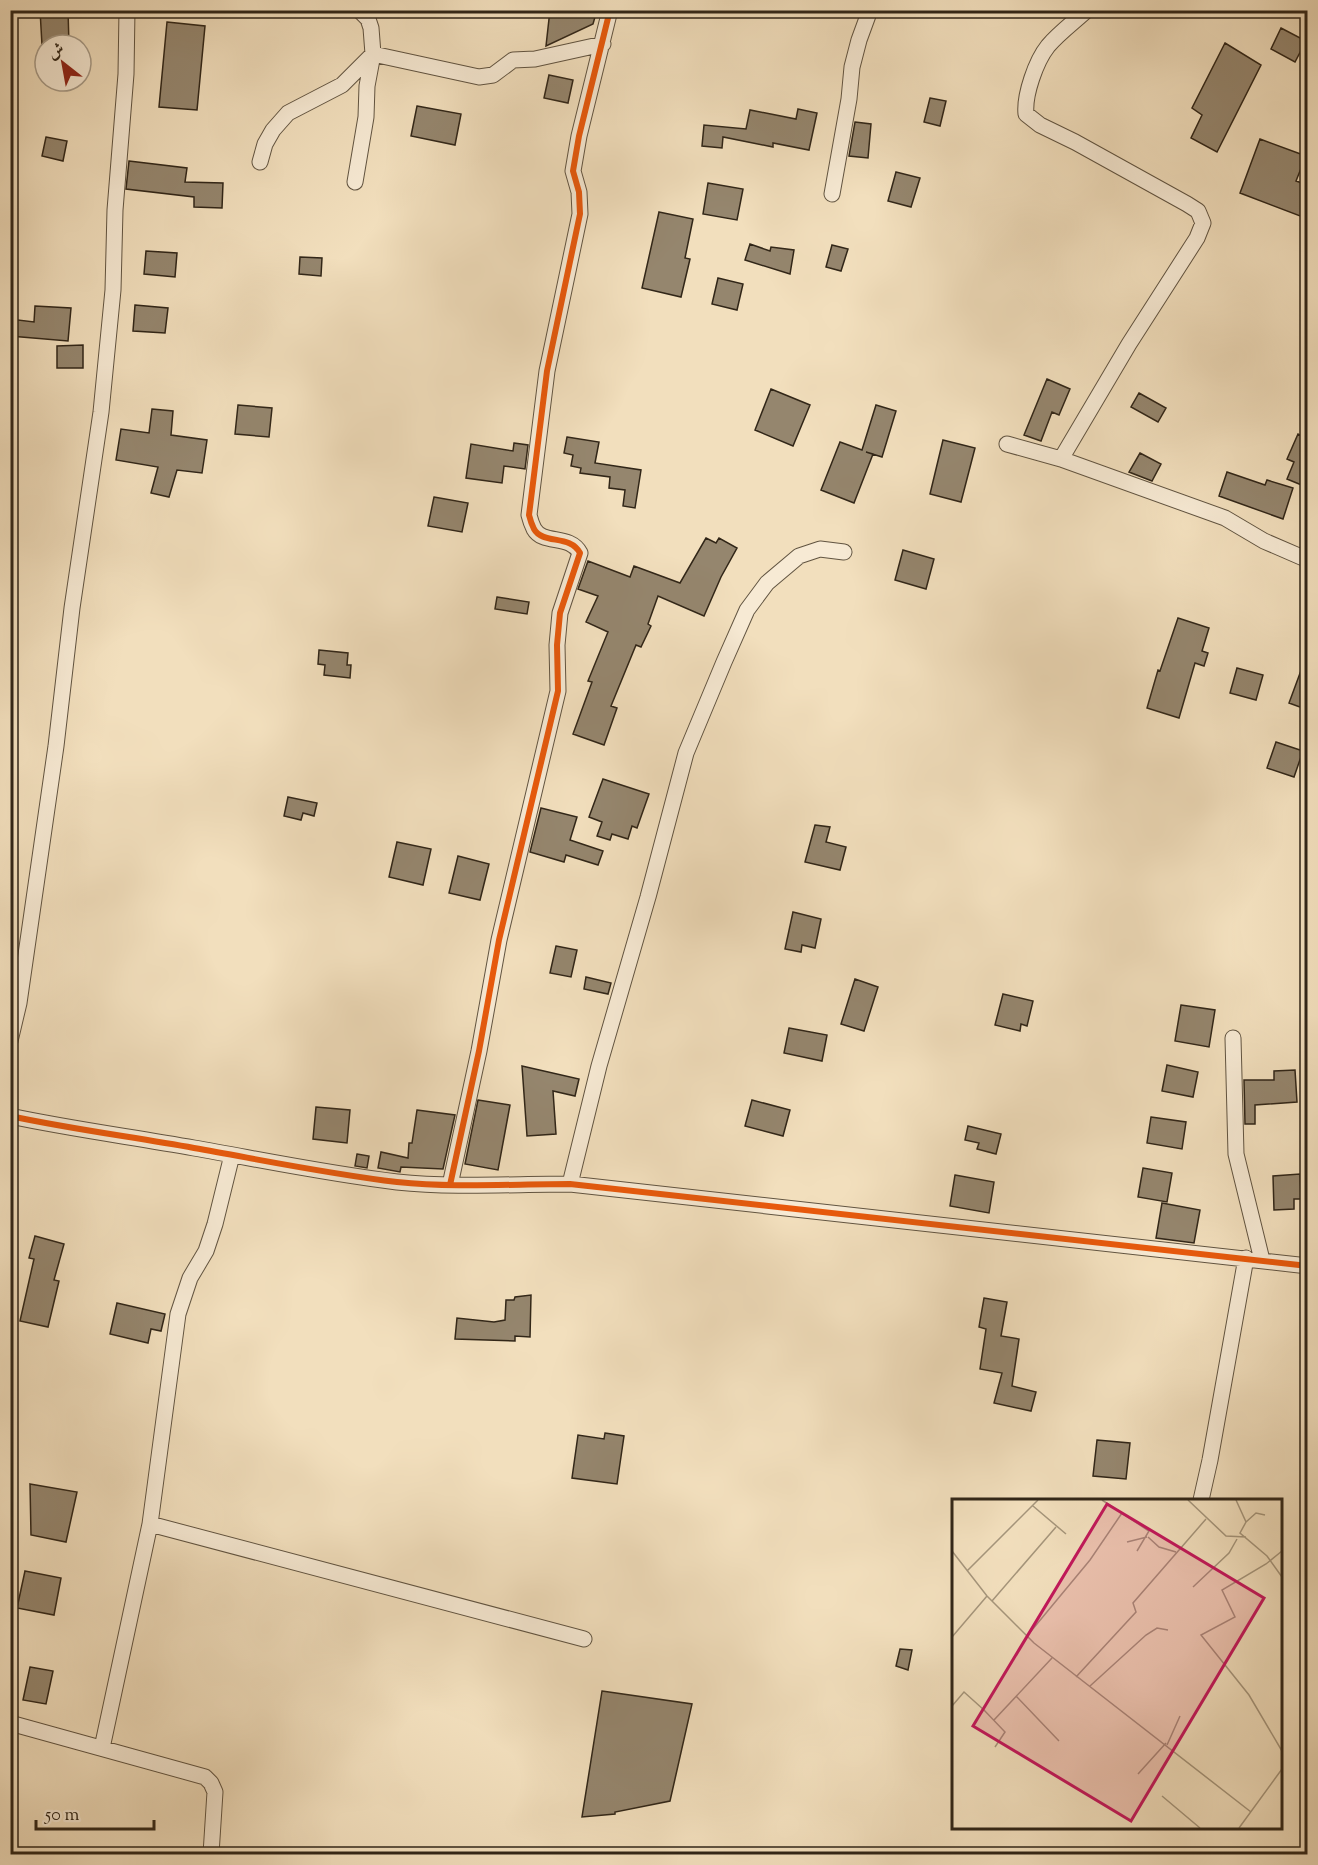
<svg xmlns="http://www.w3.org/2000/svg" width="1318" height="1865" viewBox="0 0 1318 1865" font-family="'Sorts Mill Goudy',Amiri,serif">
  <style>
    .building { fill: #95866e; stroke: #312618; stroke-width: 1.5 }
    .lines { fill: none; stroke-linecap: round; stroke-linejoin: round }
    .minor-casing { stroke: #615441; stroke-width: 17 }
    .minor { stroke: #f7ead4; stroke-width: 15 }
    .cycleway-casing { stroke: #f7ead4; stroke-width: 10 }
    .cycleway { stroke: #e8590c; stroke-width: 6 }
    .inset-road { fill: none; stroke: #a5957b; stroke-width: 1.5 }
    .view { fill: #c2185b; fill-opacity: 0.15; stroke: #c2185b; stroke-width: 3 }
    .inset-edge { fill: none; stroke: #312618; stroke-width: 3 }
  </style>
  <rect width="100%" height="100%" fill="#f2dfbd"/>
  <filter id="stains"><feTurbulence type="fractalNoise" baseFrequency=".00333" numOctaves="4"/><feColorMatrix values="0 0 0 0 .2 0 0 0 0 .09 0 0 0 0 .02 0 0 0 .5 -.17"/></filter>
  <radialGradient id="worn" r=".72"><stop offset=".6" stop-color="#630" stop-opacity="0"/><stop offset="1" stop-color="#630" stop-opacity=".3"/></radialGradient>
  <path class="building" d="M 40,10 L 68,10 L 69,45 L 42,45 Z
    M 550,10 L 597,10 L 593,24 L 546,46 Z
    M 167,22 L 205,26 L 197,110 L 159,107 Z
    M 1281,28 L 1306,41 L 1295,62 L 1271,49 Z
    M 1225,43 L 1261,65 L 1217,152 L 1191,138 L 1202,115 L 1192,108 Z
    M 549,75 L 573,80 L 568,103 L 544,98 Z
    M 930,98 L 946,101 L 940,126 L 924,122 Z
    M 417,106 L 461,114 L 455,145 L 411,136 Z
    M 798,109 L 817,113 L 809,150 L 773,143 L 773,147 L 723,137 L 722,148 L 702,146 L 704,125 L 746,129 L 750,110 L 796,119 Z
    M 855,122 L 871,124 L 868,158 L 849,156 Z
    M 46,137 L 67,141 L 63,161 L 42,156 Z
    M 1260,139 L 1306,156 L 1296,181 L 1308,185 L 1308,219 L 1240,193 Z
    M 129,161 L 187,168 L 185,182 L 223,183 L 222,208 L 194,207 L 194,197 L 126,189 Z
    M 896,172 L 920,178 L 911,207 L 888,201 Z
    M 708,183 L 743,189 L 737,220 L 703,214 Z
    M 659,212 L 693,219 L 685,258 L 690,259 L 681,297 L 642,288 Z
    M 750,244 L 770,251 L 771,247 L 794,250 L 790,274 L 745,260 Z
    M 832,245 L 848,249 L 841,271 L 826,267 Z
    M 146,251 L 177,253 L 175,277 L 144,274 Z
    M 300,257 L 322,258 L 321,276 L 299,274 Z
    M 718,278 L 743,284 L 737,310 L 712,304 Z
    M 135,305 L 168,308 L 165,333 L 133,331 Z
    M 35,306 L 71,308 L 68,341 L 10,336 L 10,319 L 34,322 Z
    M 83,345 L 83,368 L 57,368 L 57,346 Z
    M 1047,379 L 1070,389 L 1059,415 L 1052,412 L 1041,441 L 1024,435 Z
    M 771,389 L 810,405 L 793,446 L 755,430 Z
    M 1139,393 L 1166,408 L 1158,422 L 1131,407 Z
    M 238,405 L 272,408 L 269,437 L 235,434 Z
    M 876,405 L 896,411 L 882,457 L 866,452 L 873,454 L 854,503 L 821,490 L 840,442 L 862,450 Z
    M 152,409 L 173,411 L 171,435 L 207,440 L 202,473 L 177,470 L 169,497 L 151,493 L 158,467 L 116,460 L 121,429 L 149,433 Z
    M 1308,433 L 1308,478 L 1304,486 L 1287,479 L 1294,462 L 1287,459 L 1298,434 L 1306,438 Z
    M 567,437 L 599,442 L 595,463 L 641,470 L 635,508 L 623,506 L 625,490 L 609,488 L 610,477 L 580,473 L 581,468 L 571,466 L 573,455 L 564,453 Z
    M 943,440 L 975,448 L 961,502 L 930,494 Z
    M 514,443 L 528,445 L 525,469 L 504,466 L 502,483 L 466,478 L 471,444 L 513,451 Z
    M 1140,453 L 1161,464 L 1152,481 L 1129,472 Z
    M 1227,472 L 1265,485 L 1267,480 L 1293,488 L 1283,519 L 1219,496 Z
    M 434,497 L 468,503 L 462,532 L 428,526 Z
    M 706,538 L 716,543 L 719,538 L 737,548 L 721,577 L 704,616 L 658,596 L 648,624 L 651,626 L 641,647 L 636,645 L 611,706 L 617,708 L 604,745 L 573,734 L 592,682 L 588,681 L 608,632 L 586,622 L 598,596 L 578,589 L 588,561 L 630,577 L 634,566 L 680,583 Z
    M 903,550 L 934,559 L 926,589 L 895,580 Z
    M 497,597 L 529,602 L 527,614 L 495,609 Z
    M 1178,618 L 1209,628 L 1202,651 L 1208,653 L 1204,666 L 1195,663 L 1179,718 L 1147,708 L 1158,670 L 1160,671 Z
    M 319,650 L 348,653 L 347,665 L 351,665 L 350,678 L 324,675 L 325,665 L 318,664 Z
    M 1306,657 L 1308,657 L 1308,710 L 1289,703 Z
    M 1237,668 L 1263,675 L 1256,700 L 1230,693 Z
    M 1276,742 L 1303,751 L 1294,777 L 1267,768 Z
    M 603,779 L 649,794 L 637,828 L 632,826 L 628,839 L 612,834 L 610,840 L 597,836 L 602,822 L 589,817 Z
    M 288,797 L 317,803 L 314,816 L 303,813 L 301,820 L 284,816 Z
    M 541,808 L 577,817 L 570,840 L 603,851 L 598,865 L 566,855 L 564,862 L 530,852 Z
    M 815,825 L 830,827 L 826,842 L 846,847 L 840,870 L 805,862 Z
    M 397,842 L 431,849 L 423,885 L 389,877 Z
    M 458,856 L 489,864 L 480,900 L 449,893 Z
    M 793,912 L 821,919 L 815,948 L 802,945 L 801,952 L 785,949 Z
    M 556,946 L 577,950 L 571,977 L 550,973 Z
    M 586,977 L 611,983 L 608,994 L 584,989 Z
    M 855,979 L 878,987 L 864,1031 L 841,1024 Z
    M 1003,994 L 1033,1001 L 1027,1026 L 1021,1024 L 1020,1031 L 995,1025 Z
    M 1181,1005 L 1215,1010 L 1209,1047 L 1175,1041 Z
    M 789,1028 L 827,1035 L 822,1061 L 784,1053 Z
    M 1167,1065 L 1198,1072 L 1193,1097 L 1162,1091 Z
    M 522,1066 L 579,1079 L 575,1096 L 553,1091 L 556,1134 L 527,1136 Z
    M 1295,1070 L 1297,1102 L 1255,1105 L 1255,1124 L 1245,1124 L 1244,1080 L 1274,1080 L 1274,1071 Z
    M 478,1100 L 510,1105 L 498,1170 L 465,1164 Z
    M 752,1100 L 790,1110 L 783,1136 L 745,1126 Z
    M 316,1107 L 350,1110 L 347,1143 L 313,1139 Z
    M 417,1110 L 455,1115 L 443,1169 L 401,1167 L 400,1172 L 378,1168 L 381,1152 L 408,1158 L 409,1143 L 412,1143 Z
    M 1151,1117 L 1186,1122 L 1182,1149 L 1147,1143 Z
    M 968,1126 L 1001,1134 L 996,1154 L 977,1149 L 979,1143 L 965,1140 Z
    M 357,1154 L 369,1156 L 367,1168 L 355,1166 Z
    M 1143,1168 L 1172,1173 L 1167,1202 L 1138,1197 Z
    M 1300,1174 L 1301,1199 L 1294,1199 L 1294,1209 L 1274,1210 L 1273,1176 Z
    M 955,1175 L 994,1182 L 989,1213 L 950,1206 Z
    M 1162,1203 L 1200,1210 L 1194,1243 L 1156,1238 Z
    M 35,1236 L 64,1244 L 54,1280 L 59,1281 L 48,1327 L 20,1321 L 34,1259 L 29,1258 Z
    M 531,1295 L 530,1337 L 515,1336 L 515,1341 L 455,1339 L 457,1318 L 494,1322 L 505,1320 L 506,1300 L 514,1300 L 515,1297 Z
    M 984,1298 L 1007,1302 L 1001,1336 L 1019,1339 L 1012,1386 L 1036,1392 L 1031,1411 L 994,1403 L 1002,1373 L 980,1369 L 986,1329 L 979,1327 Z
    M 117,1303 L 165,1314 L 161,1331 L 151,1329 L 148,1343 L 110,1334 Z
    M 605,1433 L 624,1436 L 617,1484 L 572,1478 L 578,1435 L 604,1439 Z
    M 1097,1440 L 1130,1443 L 1126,1479 L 1093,1476 Z
    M 30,1484 L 77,1492 L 66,1542 L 31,1535 Z
    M 25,1571 L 61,1578 L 54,1615 L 17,1608 Z
    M 900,1649 L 912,1650 L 908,1670 L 896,1666 Z
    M 30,1667 L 53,1671 L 46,1704 L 23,1700 Z
    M 602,1691 L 692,1704 L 670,1801 L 615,1812 L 615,1814 L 582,1817 Z"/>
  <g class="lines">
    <defs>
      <path id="minor" d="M 1087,10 C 1074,22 1059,33 1048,46 C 1036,61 1024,95 1026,114 L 1040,125 L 1075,142 L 1187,204 L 1198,211 L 1203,223 L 1197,238 L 1129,344 L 1061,459 L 1225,518 L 1264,541 L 1308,560
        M 373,54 L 479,77 L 493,75 L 513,60 L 535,59 L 603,44
        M 260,162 L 265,144 L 273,130 L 288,113 L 342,85 L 373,54
        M 355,182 L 366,117 L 367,86 L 373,54 L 371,28 L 368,19 L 359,10
        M 832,194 L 849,99 L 852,67 L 859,40 L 870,10
        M 1007,444 L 1061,459
        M 1233,1038 L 1236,1154 L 1262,1260
        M 10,1041 L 19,1003 L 56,746 L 72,608 L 101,412 L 113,290 L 115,210 L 126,74 L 127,10
        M 10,1116 C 71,1129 133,1137 194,1148 C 262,1160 329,1174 397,1182 C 454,1188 512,1184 570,1184 L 1308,1266
        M 570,1184 L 599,1066 L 648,897 L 686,753 L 724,662 L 747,610 L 767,583 L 799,556 L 820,549 L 844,552
        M 450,1185 L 479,1051 L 499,940 L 558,691 L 557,645 L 560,613 L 580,553 C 570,534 543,545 534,529 C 532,525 530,519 529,515 L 547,371 L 580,214 L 579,192 L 573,171 L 579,136 L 610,10
        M 1201,1500 L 1210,1460 L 1246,1258
        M 150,1524 L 584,1639
        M 10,1723 L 205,1777 L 211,1783 L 215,1792 L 211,1854
        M 102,1748 L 150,1524 L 178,1314 L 190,1278 L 206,1251 L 215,1224 L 232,1155"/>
    </defs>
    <use href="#minor" class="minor-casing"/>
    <use href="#minor" class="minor"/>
    <defs>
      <path id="cycleway" d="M 10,1116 C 71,1129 133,1137 194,1148 C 262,1160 329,1174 397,1182 C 454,1188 512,1184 570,1184 L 1308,1266
        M 450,1185 L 479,1051 L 499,940 L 558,691 L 557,645 L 560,613 L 580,553 C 570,534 543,545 534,529 C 532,525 530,519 529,515 L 547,371 L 580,214 L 579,192 L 573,171 L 579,136 L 610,10"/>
    </defs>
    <use href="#cycleway" class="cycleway-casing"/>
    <use href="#cycleway" class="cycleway"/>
  </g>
  <g transform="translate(952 1499)">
    <rect width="330" height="330" fill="#f2dfbd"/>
    <path class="inset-road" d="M 150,1 L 197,32 L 185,52M 236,1 L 274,37 L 294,38M 284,1 L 294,23 L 288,34 L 315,57 L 330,78M 81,7 L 114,35M 294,23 L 304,14 L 313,16M 196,38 L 207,48 L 224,53M 175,43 L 195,38M 0,52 L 35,97 L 82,144 L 299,313M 330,52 L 314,65 L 270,91 L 283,118 L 249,136 L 297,196 L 330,252M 15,72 L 86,1M 241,88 L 277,54 L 285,40M 40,102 L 104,28M 75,137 L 138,61 L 170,14M 0,138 L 35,97M 124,178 L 184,113 L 181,104 L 254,20M 138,187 L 194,136 L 205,129 L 216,131M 64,197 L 107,242M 0,207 L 12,193 L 32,211 L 53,233 L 43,248M 42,221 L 100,159M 215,246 L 228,217M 186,275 L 214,244M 210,297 L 248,329M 287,329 L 330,270"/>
    <path class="view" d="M 155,5 L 312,99 L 179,322 L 21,227 Z"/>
    <rect width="330" height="330" class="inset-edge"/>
  </g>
  <rect width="1318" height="1865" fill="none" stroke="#f2dfbd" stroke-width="36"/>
  <rect x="12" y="12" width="1294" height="1841" fill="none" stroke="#312618" stroke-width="3"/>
  <rect x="18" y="18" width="1282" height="1829" fill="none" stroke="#312618" stroke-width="1.5"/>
  <g transform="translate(63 63) rotate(329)"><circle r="28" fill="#f7ead4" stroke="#a89c89" stroke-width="1.5"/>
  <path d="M0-4.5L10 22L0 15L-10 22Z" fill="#8f2418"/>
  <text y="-9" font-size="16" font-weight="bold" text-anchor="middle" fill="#312618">ش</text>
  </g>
  <path d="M36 1820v9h118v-9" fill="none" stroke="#312618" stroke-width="3"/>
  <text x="45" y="1820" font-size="18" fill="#312618" stroke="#f7ead4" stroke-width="4.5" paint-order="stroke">50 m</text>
  <rect width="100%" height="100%" filter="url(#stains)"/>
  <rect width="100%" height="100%" fill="url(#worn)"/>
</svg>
